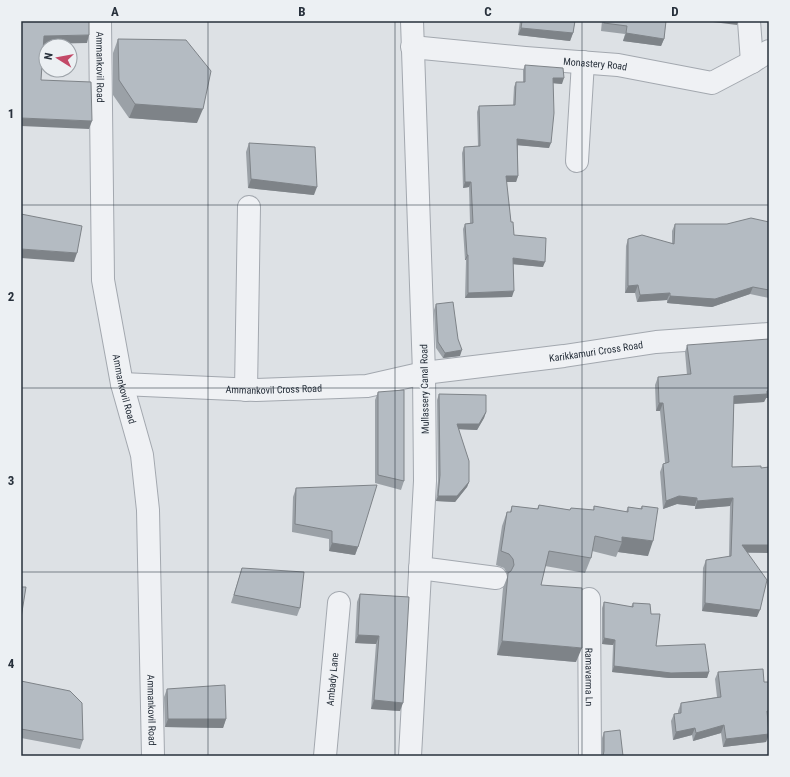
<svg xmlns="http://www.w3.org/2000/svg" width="790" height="777" viewBox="0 0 790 777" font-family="'Roboto Condensed',sans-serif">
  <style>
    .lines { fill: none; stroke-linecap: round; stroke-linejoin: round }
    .minor-casing { stroke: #a3a8af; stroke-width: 24 }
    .tertiary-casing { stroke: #a3a8af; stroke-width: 24 }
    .minor { stroke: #eff1f4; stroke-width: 22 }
    .tertiary { stroke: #eff1f4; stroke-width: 22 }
    .wall { fill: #9ba1a7 }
    .shaded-wall { fill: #7e8388 }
    .building { fill: #b4bbc2; stroke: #7e8388 }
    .grid { fill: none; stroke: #27303b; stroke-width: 1; stroke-opacity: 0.55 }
    .labels { text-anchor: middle; stroke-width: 3; stroke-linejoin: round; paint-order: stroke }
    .street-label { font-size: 10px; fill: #27303b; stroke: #ecf0f3 }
    .neatline { fill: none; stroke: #27303b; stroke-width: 1.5 }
    .grid-label { font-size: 13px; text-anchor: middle; font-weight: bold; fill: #27303b }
  </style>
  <rect width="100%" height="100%" fill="#dde1e5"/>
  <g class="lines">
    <defs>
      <g id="minor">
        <path d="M 749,21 L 752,62"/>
        <path id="s1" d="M 412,47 L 525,58 L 618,65 L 712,83 L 752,62 L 769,51"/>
        <path d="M 577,161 L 583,62"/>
        <path id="s2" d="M 122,384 L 256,390 L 367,386 L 424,373 L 564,356 L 656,342 L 769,334"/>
        <path d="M 246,390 L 249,207"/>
        <path d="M 420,568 L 496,578"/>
        <path id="s3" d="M 589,599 L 590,756"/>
        <path id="s4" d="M 325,756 L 339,603"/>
        <path d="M 410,756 L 425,481 L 424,373 L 412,21"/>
      </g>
      <g id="tertiary">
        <path id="s5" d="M 100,21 L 103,280 L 122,384 L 142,455 L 148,510 L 153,756"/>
      </g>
    </defs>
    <use href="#minor" class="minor-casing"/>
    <use href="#tertiary" class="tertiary-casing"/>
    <use href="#minor" class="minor"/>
    <use href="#tertiary" class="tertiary"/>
  </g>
  <path class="wall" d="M 520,21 L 575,21 L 573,33 L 570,41 L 518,35 Z
    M 602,21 L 666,21 L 664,39 L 661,46 L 623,41 L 625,34 L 601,31 Z
    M 118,39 L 197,123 L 129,118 L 113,95 L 113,53 Z
    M 525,65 L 562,84 L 553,83 L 549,148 L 518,145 L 518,176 L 516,182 L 506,182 L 511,222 L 514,235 L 543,267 L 513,264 L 512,297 L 465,298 L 466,260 L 465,260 L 463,229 L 465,224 L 470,223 L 469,187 L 463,188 L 462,153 L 464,147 L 478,146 L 477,112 L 479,106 L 513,105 L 514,87 L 516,82 L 523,82 L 523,70 Z
    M 249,143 L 314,195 L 248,188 L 246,152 Z
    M 769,222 L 769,298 L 750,294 L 712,307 L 667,303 L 667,300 L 637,302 L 635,293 L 625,293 L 626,246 L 628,239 L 672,243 L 672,231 L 675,224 L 727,224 Z
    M 436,304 L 460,356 L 443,358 L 436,348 L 434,310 Z
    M 687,345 L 766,398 L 764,402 L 734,404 L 732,467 L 761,468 L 769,467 L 769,553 L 748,553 L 757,617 L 702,611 L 703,568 L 706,560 L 729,557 L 730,506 L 695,509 L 695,506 L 677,504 L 663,509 L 660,472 L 663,464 L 665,463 L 660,411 L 656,411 L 655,385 L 658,377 L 687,375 L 685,352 Z
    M 378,392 L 404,481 L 401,490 L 375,483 L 375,400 Z
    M 439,394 L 486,412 L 484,418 L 477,430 L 459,429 L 469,482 L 467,487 L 455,502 L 436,501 L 438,481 L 437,400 Z
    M 296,488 L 358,547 L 355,555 L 329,551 L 329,539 L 292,532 L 293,497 Z
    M 539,505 L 570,510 L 571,508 L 593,510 L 594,506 L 626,512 L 628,507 L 640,509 L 642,506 L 648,556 L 618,552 L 616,557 L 592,551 L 591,558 L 585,573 L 545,566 L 541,585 L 576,662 L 497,655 L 503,588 L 508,575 L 504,568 L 496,565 L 502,526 L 507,512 L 510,512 L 512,506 L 537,509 Z
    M 242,568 L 300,608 L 297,616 L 231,603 Z
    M 360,594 L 409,597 L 400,711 L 371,709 L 376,644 L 355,643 L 357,602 Z
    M 604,602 L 631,607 L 633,603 L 651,614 L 656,646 L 709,672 L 707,678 L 669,678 L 612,672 L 613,645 L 602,644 L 602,608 Z
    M 718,672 L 764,682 L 769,682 L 769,718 L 768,718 L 769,734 L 766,742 L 723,747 L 721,733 L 693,741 L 692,735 L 673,740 L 671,721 L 674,714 L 678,713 L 678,711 L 681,703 L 717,697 L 715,679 Z
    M 21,681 L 83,740 L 80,749 L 21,738 Z
    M 167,689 L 226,719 L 223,728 L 165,727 L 164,697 Z
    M 604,732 L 623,756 L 602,756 L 602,738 Z"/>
  <path class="shaded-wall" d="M 705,21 L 738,21 L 737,25 Z
    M 521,28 L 573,33 L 570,41 L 518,35 Z
    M 626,33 L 664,39 L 661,46 L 623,41 Z
    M 89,35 L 87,43 L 41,44 L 44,36 Z
    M 553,78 L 564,78 L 562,84 L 551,83 Z
    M 135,104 L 203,109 L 197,123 L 129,118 Z
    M 21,118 L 92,121 L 89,129 L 21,126 Z
    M 517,139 L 551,143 L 549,148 L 515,145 Z
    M 506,176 L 518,176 L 516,182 L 504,182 Z
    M 251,179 L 317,187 L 314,195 L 248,188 Z
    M 465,182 L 471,182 L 469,187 L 463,188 Z
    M 21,249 L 77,253 L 74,262 L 21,258 Z
    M 467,255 L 468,255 L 466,260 L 465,260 Z
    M 513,258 L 545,262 L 543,267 L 511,264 Z
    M 638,285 L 635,293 L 625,293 L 628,286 Z
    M 753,287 L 750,294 L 712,307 L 667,303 L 670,296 Z
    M 514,291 L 512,297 L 465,298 L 468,293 Z
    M 670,293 L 667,300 L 637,302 L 640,295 Z
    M 462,350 L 460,356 L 443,358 L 445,353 Z
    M 769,390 L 769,398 L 766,398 L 764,402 L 731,404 L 734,396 Z
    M 659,403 L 663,403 L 660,411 L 656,411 Z
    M 486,412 L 484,418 L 477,430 L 455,429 L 457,424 Z
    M 469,482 L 467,487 L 455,502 L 436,501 L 438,496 Z
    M 679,496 L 697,498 L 695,506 L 677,504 L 663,509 L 666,501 Z
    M 733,498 L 730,506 L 695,509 L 697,501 Z
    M 622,537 L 653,541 L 648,556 L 618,552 L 622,542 Z
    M 332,543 L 358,547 L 355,555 L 329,551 Z
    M 742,545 L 769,545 L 769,553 L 739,552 Z
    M 705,603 L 760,610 L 757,617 L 702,611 Z
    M 358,635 L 379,636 L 376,644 L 355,643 Z
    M 604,638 L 615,640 L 613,645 L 602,644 Z
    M 502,641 L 582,648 L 576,662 L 497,655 Z
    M 614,666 L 709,672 L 707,678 L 669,678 L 612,672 Z
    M 374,700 L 403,703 L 400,711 L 371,709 Z
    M 767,711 L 769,711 L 769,718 L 764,719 Z
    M 168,719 L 226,719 L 223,728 L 165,727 Z
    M 724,725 L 721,733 L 693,741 L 696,733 Z
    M 695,728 L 692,735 L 673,740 L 676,732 Z
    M 769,734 L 766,742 L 723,747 L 726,739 Z"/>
  <path class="building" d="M 21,21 L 89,21 L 89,35 L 44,36 L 41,80 L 91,82 L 92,121 L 21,118 Z
    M 522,21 L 575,21 L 573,33 L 521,28 Z
    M 604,21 L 666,21 L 664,39 L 626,33 L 627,26 L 604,23 Z
    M 118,39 L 186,40 L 211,71 L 203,109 L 135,104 L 119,80 Z
    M 525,65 L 563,68 L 564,78 L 553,78 L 554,113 L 551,143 L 517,139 L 518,176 L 506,176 L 511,222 L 513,222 L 514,235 L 546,238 L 545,262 L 513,258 L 514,291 L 468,293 L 468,255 L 467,255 L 465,224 L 473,223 L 471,182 L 465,182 L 464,147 L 480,146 L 479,106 L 515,105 L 516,82 L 525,82 Z
    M 249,143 L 315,147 L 317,187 L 251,179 Z
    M 21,214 L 82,226 L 77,253 L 21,249 Z
    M 751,218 L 769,222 L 769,290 L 753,287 L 715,299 L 670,296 L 670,293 L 640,295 L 638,285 L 628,286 L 628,239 L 642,235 L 674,244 L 675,224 L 727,224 Z
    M 453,302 L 458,339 L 462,350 L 445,353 L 438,342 L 436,304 Z
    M 769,339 L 769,390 L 767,391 L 767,394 L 734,396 L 732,467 L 761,466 L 761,468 L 769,467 L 769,545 L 742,545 L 767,580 L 760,610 L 705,603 L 706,560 L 731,556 L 733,498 L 697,501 L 697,498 L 679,496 L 666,501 L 663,464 L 669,462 L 663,403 L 659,403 L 658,377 L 691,374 L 687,345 Z
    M 404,390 L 404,481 L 378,475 L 378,392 Z
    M 439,394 L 486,395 L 486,412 L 479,424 L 457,424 L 469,461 L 469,482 L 457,496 L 438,496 L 440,475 Z
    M 377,485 L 358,547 L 332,543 L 332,531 L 295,524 L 296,488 Z
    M 539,505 L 570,510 L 571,508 L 594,510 L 594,506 L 628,512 L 628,507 L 642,509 L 642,506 L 658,508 L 653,541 L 622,537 L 622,542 L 595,536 L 591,558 L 549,551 L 541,585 L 582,588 L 582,648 L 502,641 L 508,573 L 511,571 L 514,565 L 513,559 L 509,554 L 501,551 L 507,512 L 511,512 L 512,506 L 538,509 Z
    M 242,568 L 304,572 L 300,608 L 234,595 Z
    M 21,587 L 26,587 L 21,618 Z
    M 360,594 L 409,597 L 403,703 L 374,700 L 379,636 L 358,635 Z
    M 604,602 L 633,607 L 633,603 L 650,604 L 651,614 L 660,614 L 656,646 L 705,644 L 709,672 L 671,673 L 614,666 L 615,640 L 604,638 Z
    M 763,669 L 764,682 L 769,682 L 769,711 L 767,711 L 769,734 L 726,739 L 724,725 L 696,733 L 695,728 L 676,732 L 674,714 L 681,713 L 681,703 L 721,697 L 718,672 Z
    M 21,681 L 70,691 L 82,703 L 83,740 L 21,729 Z
    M 225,685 L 226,719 L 168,719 L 167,689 Z
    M 620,730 L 623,756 L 603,756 L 604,751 L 604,732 Z"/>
  <path class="grid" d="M 208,21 L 208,756M 395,21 L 395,756M 582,21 L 582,756M 21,205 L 769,205M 21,388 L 769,388M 21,572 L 769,572"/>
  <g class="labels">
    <g class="street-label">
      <text dy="4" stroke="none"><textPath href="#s1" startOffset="184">Monastery Road</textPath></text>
      <text dy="4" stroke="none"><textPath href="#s5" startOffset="46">Ammankovil Road</textPath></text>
      <text dy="4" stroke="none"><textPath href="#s2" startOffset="477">Karikkamuri Cross Road</textPath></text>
      <text dy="4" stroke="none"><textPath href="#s2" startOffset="152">Ammankovil Cross Road</textPath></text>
      <text dy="4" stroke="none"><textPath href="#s5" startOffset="370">Ammankovil Road</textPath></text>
      <text transform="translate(424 389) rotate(-91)" y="4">Mullassery Canal Road</text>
      <text dy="4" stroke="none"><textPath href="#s3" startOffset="78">Ramavarma Ln</textPath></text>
      <text dy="4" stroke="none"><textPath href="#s4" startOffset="77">Ambady Lane</textPath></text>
      <text dy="4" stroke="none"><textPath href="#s5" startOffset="694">Ammankovil Road</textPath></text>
    </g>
  </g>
  <rect width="790" height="777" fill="none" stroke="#ecf0f3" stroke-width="44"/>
  <g transform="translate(58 58) rotate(281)"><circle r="19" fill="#ecf0f3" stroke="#9da3a9"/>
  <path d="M0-3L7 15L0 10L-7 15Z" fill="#c34967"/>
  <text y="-6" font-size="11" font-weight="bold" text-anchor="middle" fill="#27303b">N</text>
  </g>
  <rect x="22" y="22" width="746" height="733" class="neatline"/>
  <g class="grid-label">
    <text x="115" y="16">A</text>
    <text x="302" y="16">B</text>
    <text x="488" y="16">C</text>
    <text x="675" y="16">D</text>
    <text x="11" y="118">1</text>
    <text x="11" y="301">2</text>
    <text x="11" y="485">3</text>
    <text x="11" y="668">4</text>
  </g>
</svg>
